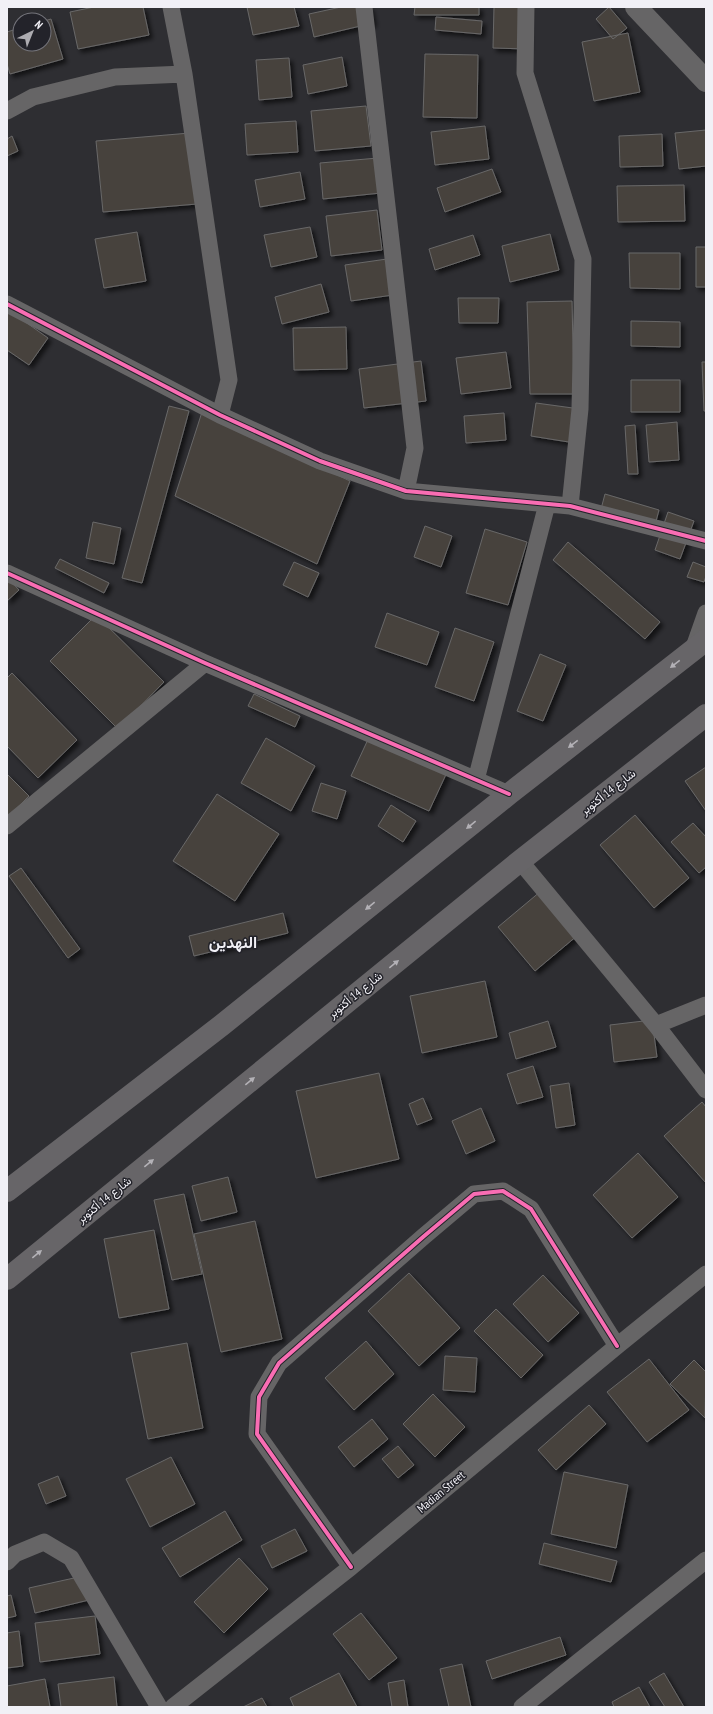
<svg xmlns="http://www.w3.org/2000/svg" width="713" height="1714" viewBox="0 0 713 1714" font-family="'PT Sans Narrow',Vazirmatn,sans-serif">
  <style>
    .building { fill: #46423e; stroke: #696868; filter: url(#shadow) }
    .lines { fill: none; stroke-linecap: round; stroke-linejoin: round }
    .minor { stroke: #666566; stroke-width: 17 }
    .tertiary { stroke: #666566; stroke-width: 22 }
    .primary { stroke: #676568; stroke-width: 22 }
    .cycleway-casing { stroke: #23232a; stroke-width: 6 }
    .cycleway { stroke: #f96db3; stroke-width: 4 }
    .oneway { fill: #b3b1b6 }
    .labels { text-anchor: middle; stroke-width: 3; stroke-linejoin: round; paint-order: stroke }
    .street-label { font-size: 12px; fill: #f1f0f6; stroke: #23232a }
    .district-label { font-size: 16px; font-weight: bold; fill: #f1f0f6; stroke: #23232a }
  </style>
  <defs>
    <filter id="shadow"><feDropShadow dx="3.5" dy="3.5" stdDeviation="2" flood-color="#0009"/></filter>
  </defs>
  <rect width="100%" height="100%" fill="#2e2e32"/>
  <path class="building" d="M 94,7 L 143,7 L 149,35 L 78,49 L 70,12 Z
    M 247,7 L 294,7 L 299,26 L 253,35 Z
    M 341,7 L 370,7 L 373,23 L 314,37 L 309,14 Z
    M 415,7 L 479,7 L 479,15 L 414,15 Z
    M 494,7 L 528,7 L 527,49 L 493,48 Z
    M 609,7 L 627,28 L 613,39 L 596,19 Z
    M 436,17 L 482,21 L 481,34 L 435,30 Z
    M 51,19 L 63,59 L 10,74 L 7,64 L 7,32 L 20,28 L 20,44 L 44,44 L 44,21 Z
    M 628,33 L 640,92 L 594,101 L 582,42 Z
    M 425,54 L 478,55 L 477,118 L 423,117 Z
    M 342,57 L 347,86 L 308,94 L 303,65 Z
    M 289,58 L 292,97 L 259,100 L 256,60 Z
    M 366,106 L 371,146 L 315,151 L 311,111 Z
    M 296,121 L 298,152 L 247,155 L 245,124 Z
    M 485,126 L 489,159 L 435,165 L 431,132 Z
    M 706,130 L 706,166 L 679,169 L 675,133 Z
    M 190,133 L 197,204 L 103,212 L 96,141 Z
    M 662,134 L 663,166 L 620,167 L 619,136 Z
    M 12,136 L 18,151 L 7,156 L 7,139 Z
    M 378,158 L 381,193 L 323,199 L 320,163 Z
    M 492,169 L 501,192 L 445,212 L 437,188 Z
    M 300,172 L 305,199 L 260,207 L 255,180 Z
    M 684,185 L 685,221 L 618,222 L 617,186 Z
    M 377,210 L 382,250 L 331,256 L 326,216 Z
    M 310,227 L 317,257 L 271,267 L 264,235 Z
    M 137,232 L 146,281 L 104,288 L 95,239 Z
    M 550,234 L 559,270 L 510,282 L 502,246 Z
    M 473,235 L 480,255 L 435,270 L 429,249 Z
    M 696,247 L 706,247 L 706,287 L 696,287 Z
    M 629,253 L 680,253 L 680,289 L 630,288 Z
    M 387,259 L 393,295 L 351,301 L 345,265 Z
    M 321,284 L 329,312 L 282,324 L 275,297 Z
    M 458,298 L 499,298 L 498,323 L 459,323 Z
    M 572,301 L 574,394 L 530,394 L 527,302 Z
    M 7,309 L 48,338 L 29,365 L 7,350 Z
    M 631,321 L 680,322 L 680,347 L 631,346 Z
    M 346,327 L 347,369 L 294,370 L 293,328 Z
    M 506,352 L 511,388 L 461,394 L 456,358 Z
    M 421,361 L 426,401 L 364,408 L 359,369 Z
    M 702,362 L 706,362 L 706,411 L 704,411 Z
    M 631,380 L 680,380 L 680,412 L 631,412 Z
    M 536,403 L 580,409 L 575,443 L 531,436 Z
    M 169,406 L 189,411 L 142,583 L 122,578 Z
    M 202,412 L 350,481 L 317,564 L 175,496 Z
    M 504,413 L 506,440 L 466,443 L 464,416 Z
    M 677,422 L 679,460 L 649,462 L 646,425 Z
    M 635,425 L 638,474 L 628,474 L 625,426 Z
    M 605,494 L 659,510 L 655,525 L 601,509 Z
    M 668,512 L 694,521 L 680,559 L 655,550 Z
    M 93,522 L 121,528 L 114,564 L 86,558 Z
    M 425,526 L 452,536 L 441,567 L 414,557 Z
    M 485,529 L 527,542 L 508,605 L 466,593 Z
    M 568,542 L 660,622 L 645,639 L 553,560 Z
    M 60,559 L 109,583 L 104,593 L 55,568 Z
    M 294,562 L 319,573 L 308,597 L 283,585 Z
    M 693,562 L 706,567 L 706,576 L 704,582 L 687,577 Z
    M 7,577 L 19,590 L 7,601 Z
    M 387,613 L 439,632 L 427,665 L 375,647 Z
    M 96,615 L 164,682 L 118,729 L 50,661 Z
    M 455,628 L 494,642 L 474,701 L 435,687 Z
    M 540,654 L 566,665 L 543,721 L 517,711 Z
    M 12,673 L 77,740 L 38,778 L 7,746 L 7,678 Z
    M 254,694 L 300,716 L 295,727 L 248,706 Z
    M 371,733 L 449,768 L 429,811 L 351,776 Z
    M 266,738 L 315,766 L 291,811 L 241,783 Z
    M 706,767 L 706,811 L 685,781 Z
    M 7,774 L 29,796 L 7,818 Z
    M 321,783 L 346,791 L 337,819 L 312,811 Z
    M 217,794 L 279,834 L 235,901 L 173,861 Z
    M 391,805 L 416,821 L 403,842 L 378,826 Z
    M 635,815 L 689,878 L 654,908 L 600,845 Z
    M 693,823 L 706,837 L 706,867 L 699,873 L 671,842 Z
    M 21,868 L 80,949 L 68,958 L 9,876 Z
    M 541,891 L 578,935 L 535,971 L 498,927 Z
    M 283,913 L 288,933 L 194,956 L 189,936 Z
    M 485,981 L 497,1037 L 422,1053 L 410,996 Z
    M 652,1020 L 657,1057 L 614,1062 L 610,1025 Z
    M 548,1021 L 556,1047 L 516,1059 L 509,1033 Z
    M 533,1066 L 543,1097 L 517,1104 L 507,1074 Z
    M 379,1073 L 399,1159 L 316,1178 L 296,1091 Z
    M 569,1083 L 575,1125 L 556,1128 L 550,1086 Z
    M 423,1098 L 432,1119 L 417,1125 L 409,1104 Z
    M 702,1102 L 706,1107 L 706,1183 L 664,1136 Z
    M 481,1108 L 495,1141 L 466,1154 L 452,1121 Z
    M 638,1153 L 678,1197 L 632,1238 L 593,1195 Z
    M 228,1177 L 237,1212 L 201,1221 L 192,1186 Z
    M 184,1194 L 202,1274 L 172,1280 L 154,1200 Z
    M 255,1221 L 282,1339 L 221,1352 L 194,1234 Z
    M 154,1230 L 169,1309 L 119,1318 L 104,1239 Z
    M 409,1273 L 460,1328 L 419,1366 L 368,1311 Z
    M 543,1275 L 579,1313 L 548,1342 L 513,1304 Z
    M 496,1309 L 543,1355 L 521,1378 L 474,1331 Z
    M 366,1341 L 394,1374 L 354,1410 L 325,1378 Z
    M 187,1343 L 203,1428 L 148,1439 L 131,1353 Z
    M 445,1356 L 477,1358 L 475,1392 L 443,1390 Z
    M 649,1359 L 689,1410 L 647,1442 L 607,1392 Z
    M 694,1360 L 706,1372 L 705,1418 L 670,1384 Z
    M 433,1394 L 465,1427 L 435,1457 L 403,1424 Z
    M 589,1405 L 606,1424 L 556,1470 L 538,1450 Z
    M 372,1419 L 388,1439 L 354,1467 L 338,1447 Z
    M 398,1446 L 414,1465 L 398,1478 L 382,1459 Z
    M 171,1457 L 195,1504 L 150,1527 L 126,1479 Z
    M 564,1472 L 628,1485 L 616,1548 L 551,1534 Z
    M 58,1476 L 66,1496 L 46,1504 L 38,1484 Z
    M 225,1511 L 242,1540 L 180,1577 L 162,1548 Z
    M 295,1529 L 307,1551 L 272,1568 L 261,1546 Z
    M 544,1543 L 617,1561 L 611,1582 L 539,1564 Z
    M 239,1558 L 268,1589 L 224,1633 L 194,1602 Z
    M 83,1576 L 89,1600 L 35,1613 L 29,1588 Z
    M 11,1595 L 16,1616 L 7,1618 L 7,1596 Z
    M 361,1613 L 397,1658 L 369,1680 L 333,1634 Z
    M 95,1616 L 100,1654 L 40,1662 L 35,1623 Z
    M 19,1631 L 23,1666 L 7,1668 L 7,1633 Z
    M 560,1637 L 566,1655 L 492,1679 L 486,1661 Z
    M 462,1664 L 471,1707 L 449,1707 L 440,1669 Z
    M 339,1673 L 357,1707 L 294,1707 L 290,1698 Z
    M 664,1673 L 684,1707 L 665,1707 L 649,1682 Z
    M 114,1677 L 117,1707 L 61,1707 L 58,1684 Z
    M 45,1679 L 50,1707 L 7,1707 L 7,1686 Z
    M 404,1680 L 408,1707 L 392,1707 L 388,1683 Z
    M 639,1687 L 650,1707 L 614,1707 L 612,1702 Z
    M 262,1698 L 267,1707 L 243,1707 Z"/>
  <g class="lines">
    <path class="minor" d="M 171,7 L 184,74 L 229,380 L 220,415
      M 364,7 L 415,448 L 406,491
      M 526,7 L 525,73 L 583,259 L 580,409 L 570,506
      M 7,111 L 33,97 L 115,77 L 184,74
      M 7,304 L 220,415 L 320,461 L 406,491 L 570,506 L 706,541
      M 7,573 L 205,663 L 509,794
      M 693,650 L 706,613
      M 476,780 L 547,504
      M 7,826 L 205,663
      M 520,861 L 656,1025 L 706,1090
      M 656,1025 L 706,1005
      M 7,1562 L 15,1554 L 44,1542 L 71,1558 L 159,1707
      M 351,1567 L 257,1434 L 259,1397 L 279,1363 L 423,1237 L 474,1194 L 503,1191 L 531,1209 L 617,1346
      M 173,1707 L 351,1567 L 617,1346 L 706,1274
      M 522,1707 L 706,1560"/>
    <path class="tertiary" d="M 636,7 L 706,81"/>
    <path class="primary" d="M 7,1191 L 222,1025 L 509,794 L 706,640
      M 7,1279 L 520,861 L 706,715"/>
    <defs>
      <path id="cycleway" d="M 7,304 L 220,415 L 320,461 L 406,491 L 570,506 L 706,541
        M 7,573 L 205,663 L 509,794
        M 351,1567 L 257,1434 L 259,1397 L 279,1363 L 423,1237 L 474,1194 L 503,1191 L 531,1209 L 617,1346"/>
    </defs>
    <use href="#cycleway" class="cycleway-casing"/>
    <use href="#cycleway" class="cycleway"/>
  </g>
  <defs><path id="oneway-solid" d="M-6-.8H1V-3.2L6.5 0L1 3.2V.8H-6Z"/></defs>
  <g class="oneway">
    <use href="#oneway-solid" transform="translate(675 664) rotate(142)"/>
    <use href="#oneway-solid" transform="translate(573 744) rotate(142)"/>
    <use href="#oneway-solid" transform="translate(471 825) rotate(141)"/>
    <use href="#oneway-solid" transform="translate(370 906) rotate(141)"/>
    <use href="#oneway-solid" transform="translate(394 964) rotate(-39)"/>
    <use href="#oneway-solid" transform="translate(250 1081) rotate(-39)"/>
    <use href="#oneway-solid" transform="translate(149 1163) rotate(-39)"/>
    <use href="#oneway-solid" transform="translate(37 1254) rotate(-39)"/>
  </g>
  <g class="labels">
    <g class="street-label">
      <text transform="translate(608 792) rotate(-38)" y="4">شارع 14 أكتوبر</text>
      <text transform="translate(355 995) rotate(-39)" y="4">شارع 14 أكتوبر</text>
      <text transform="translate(104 1200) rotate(-39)" y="4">شارع 14 أكتوبر</text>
      <text transform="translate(441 1492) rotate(-40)" y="4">Madian Street</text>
    </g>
    <g class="district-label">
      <text x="233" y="948">النهدين</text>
    </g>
  </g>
  <rect width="713" height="1714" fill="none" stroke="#f1f0f6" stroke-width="16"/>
  <g transform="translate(32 32) rotate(43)"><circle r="19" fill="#23232a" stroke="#75757c"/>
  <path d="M0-3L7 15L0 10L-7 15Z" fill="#adacb1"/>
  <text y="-6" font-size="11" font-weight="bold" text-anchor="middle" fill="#f1f0f6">N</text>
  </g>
</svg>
